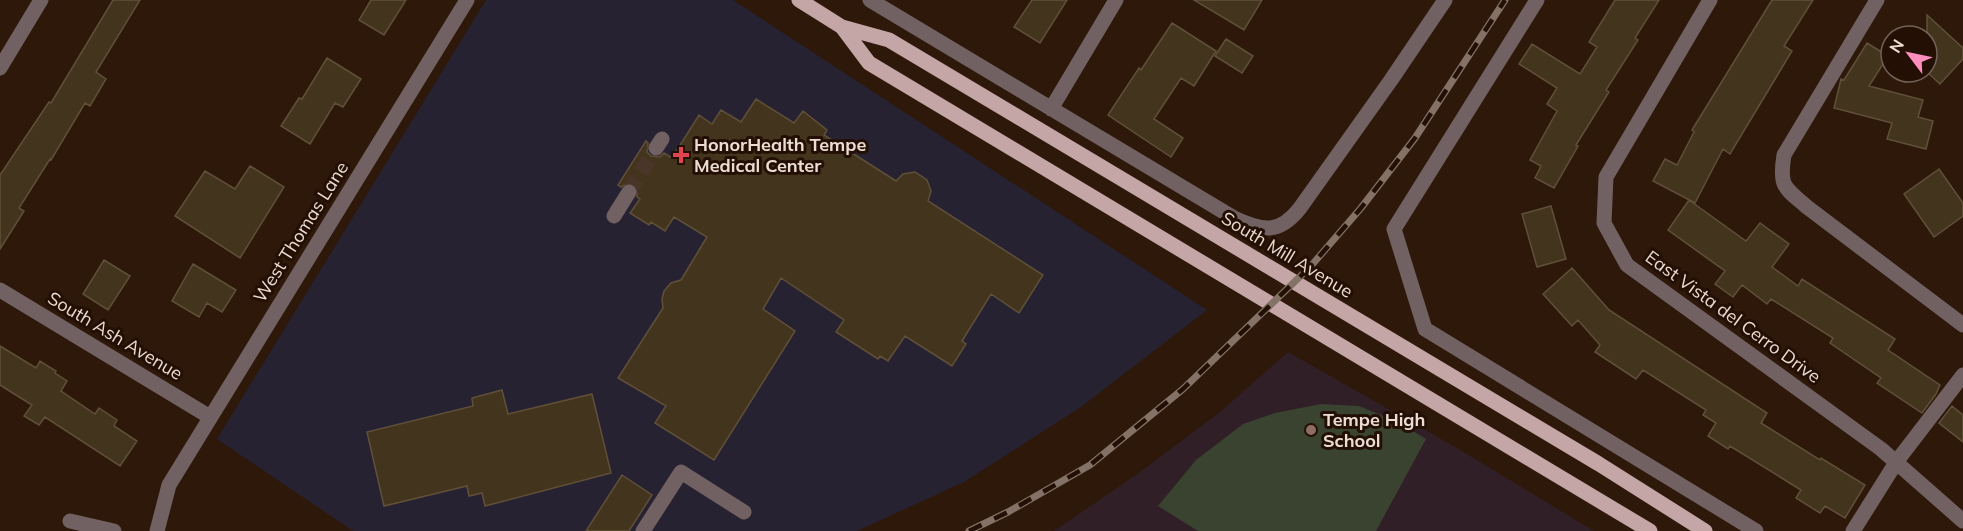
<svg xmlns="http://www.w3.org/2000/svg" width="1963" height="531" viewBox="0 0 1963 531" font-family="Mulish,sans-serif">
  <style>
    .education { fill: #301f27 }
    .medical { fill: #272231 }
    .green { fill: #3a4230 }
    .building { fill: #43341e; stroke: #605039; stroke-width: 1.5 }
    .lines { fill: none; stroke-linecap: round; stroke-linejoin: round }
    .minor-tunnel { stroke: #4a3628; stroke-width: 15; stroke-dasharray: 15 8; stroke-linecap: butt }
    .minor { stroke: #716162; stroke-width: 15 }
    .major { stroke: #c5a6a7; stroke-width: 15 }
    .rail-casing { stroke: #847266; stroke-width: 7 }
    .rail { stroke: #230f03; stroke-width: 4.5; stroke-dasharray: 14; stroke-linecap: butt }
    .health-dot { fill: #e0444e; stroke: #230f03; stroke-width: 2 }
    .education-dot { fill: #8d6e63; stroke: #230f03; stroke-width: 2 }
    .labels { text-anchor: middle; stroke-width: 6; stroke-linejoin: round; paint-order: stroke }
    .poi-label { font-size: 18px; font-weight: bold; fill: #ecddd4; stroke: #230f03; text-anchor: start }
    .street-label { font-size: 18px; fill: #ecddd4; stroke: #230f03 }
  </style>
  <rect width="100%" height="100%" fill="#2d180a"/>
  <path class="education" d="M 1288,352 L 1457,448 L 1594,531 L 1054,531 L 1140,472 L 1220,412 Z"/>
  <path class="medical" d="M 486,0 L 733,0 L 1207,310 L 1081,407 L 964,482 L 857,531 L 353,531 L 217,439 Z"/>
  <path class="green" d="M 1321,404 L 1359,406 L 1398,422 L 1426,439 L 1376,531 L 1198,531 L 1158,506 L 1196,460 L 1243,424 L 1275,413 Z"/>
  <path class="building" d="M 113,0 L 140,0 L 96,72 L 106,79 L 90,106 L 85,103 L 51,160 L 50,159 L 19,208 L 24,211 L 0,249 L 0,175 L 49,102 L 51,103 Z
    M 371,0 L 406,0 L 384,35 L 359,20 Z
    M 1032,0 L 1067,0 L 1040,43 L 1014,27 Z
    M 1194,0 L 1262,0 L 1244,30 Z
    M 1615,0 L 1659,0 L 1635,38 L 1638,40 L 1606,90 L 1609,92 L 1576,145 L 1578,146 L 1554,188 L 1535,178 L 1541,166 L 1530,160 L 1557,111 L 1547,104 L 1557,88 L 1519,64 L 1532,44 L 1580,74 L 1597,47 L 1589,42 Z
    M 1772,0 L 1813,0 L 1784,46 L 1792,51 L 1730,154 L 1723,149 L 1695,203 L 1653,181 L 1665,159 L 1677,165 L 1694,132 L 1692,130 Z
    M 1927,15 L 1963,48 L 1963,59 L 1940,84 L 1927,72 Z
    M 1172,23 L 1216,51 L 1194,86 L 1181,78 L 1154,119 L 1183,138 L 1171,157 L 1108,115 L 1139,68 L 1141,70 Z
    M 1226,39 L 1253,56 L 1242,73 L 1215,56 Z
    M 1867,43 L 1888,56 L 1869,86 L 1923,100 L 1918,117 L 1933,121 L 1926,149 L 1887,139 L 1892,123 L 1834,108 L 1841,79 L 1844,80 Z
    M 327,58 L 361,79 L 343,107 L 335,103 L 310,144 L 281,126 L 299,98 L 302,99 Z
    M 756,99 L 794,123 L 803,111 L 827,130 L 824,135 L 896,181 L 903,174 L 915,172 L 927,180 L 931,191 L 928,201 L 1043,275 L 1019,313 L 991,294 L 962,341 L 966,344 L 952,366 L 905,336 L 888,361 L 880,356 L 878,359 L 836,332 L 844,320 L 781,278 L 763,309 L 795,331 L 714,460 L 655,423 L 666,406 L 618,378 L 663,308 L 662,299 L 664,291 L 671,283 L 681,280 L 707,237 L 674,217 L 665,231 L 651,222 L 649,225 L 630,213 L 640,199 L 637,197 L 637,187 L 630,182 L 621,187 L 618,185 L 646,141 L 648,143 L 647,152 L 651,156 L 660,157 L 664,153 L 672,158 L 699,115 L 712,124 L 721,110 L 741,122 Z
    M 250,166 L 284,187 L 240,258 L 175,216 L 205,171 L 235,189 Z
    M 1939,169 L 1963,203 L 1963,216 L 1934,237 L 1904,194 Z
    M 1689,200 L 1746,241 L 1760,223 L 1789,244 L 1772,267 L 1798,286 L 1802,279 L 1895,339 L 1888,350 L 1940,385 L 1936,394 L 1922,413 L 1877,383 L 1881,378 L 1830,343 L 1833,338 L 1771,299 L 1767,304 L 1742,285 L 1733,297 L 1715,284 L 1725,271 L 1668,230 Z
    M 1551,206 L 1566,259 L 1537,267 L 1522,214 Z
    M 104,260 L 130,276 L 108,310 L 83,294 Z
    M 193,264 L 236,290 L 222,312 L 207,303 L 199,317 L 172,301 Z
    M 1572,268 L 1609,310 L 1767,413 L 1761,423 L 1820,460 L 1821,458 L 1865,485 L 1845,518 L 1825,506 L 1820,513 L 1796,498 L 1801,490 L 1730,446 L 1728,449 L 1708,436 L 1716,423 L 1703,415 L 1706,410 L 1643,370 L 1636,379 L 1595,352 L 1600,345 L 1578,320 L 1572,326 L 1543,294 Z
    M 0,346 L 36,368 L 40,361 L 56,371 L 55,373 L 67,381 L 61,391 L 95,414 L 99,408 L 117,420 L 114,426 L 137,441 L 120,466 L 45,417 L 39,425 L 24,416 L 32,405 L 0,385 Z
    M 502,390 L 508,414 L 592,394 L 611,473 L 485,506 L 482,493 L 469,496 L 467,486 L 384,506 L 367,432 L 473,406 L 472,398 Z
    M 1952,406 L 1963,415 L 1963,442 L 1939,423 Z
    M 622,475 L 652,495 L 629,531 L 586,531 Z"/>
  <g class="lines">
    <path class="minor-tunnel" d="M 629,192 L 656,148"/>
    <path class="minor" d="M 870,0 L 1234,218 C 1262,231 1279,235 1300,208 L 1391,80 L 1445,0
      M 1537,0 L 1394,229 L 1425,329 L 1756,531
      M 1710,0 L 1606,177 L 1604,223 L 1627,265 L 1881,449 L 1963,521
      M 1877,0 L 1784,155 C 1779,187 1784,187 1807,207 L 1963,325
      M 0,68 L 41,0
      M 1051,109 L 1116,0
      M 656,148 L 662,139
      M 614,216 L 629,192
      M 0,290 L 210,417
      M 70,521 L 114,531
      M 157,531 L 169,485 L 467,0
      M 643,531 L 681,472 L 744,512
      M 1853,531 L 1897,461 L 1963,375"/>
    <path class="major" d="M 799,0 L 842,27 L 889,40 L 1599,464 L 1705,531
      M 842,27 L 869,63 L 1650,531"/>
    <defs>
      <path id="rail" d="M 969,531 L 1008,512 L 1090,465 L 1183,389 L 1311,266 L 1361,208 L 1415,138 L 1505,0"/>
    </defs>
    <use href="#rail" class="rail-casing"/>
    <use href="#rail" class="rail"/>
  </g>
  <path class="health-dot" d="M678 146h6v6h6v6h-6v6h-6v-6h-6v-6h6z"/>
  <circle class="education-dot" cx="1311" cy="430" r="6"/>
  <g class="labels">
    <g class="poi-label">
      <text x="694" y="151">HonorHealth Tempe<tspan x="694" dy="21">Medical Center</tspan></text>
      <text x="1323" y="426">Tempe High<tspan x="1323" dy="21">School</tspan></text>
    </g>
    <g class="street-label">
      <text transform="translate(301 232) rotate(-58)" y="6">West Thomas Lane</text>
      <text transform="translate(1287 255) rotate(31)" y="6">South Mill Avenue</text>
      <text transform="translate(1733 317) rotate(36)" y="6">East Vista del Cerro Drive</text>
      <text transform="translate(115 336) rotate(31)" y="6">South Ash Avenue</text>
    </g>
  </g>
  <g transform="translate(1909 54) rotate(302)"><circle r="28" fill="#230f03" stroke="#736157" stroke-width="1.5"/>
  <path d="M0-4.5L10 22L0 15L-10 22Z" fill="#fe8ebe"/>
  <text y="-9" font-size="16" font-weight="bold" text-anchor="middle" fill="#ecddd4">N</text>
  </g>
</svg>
